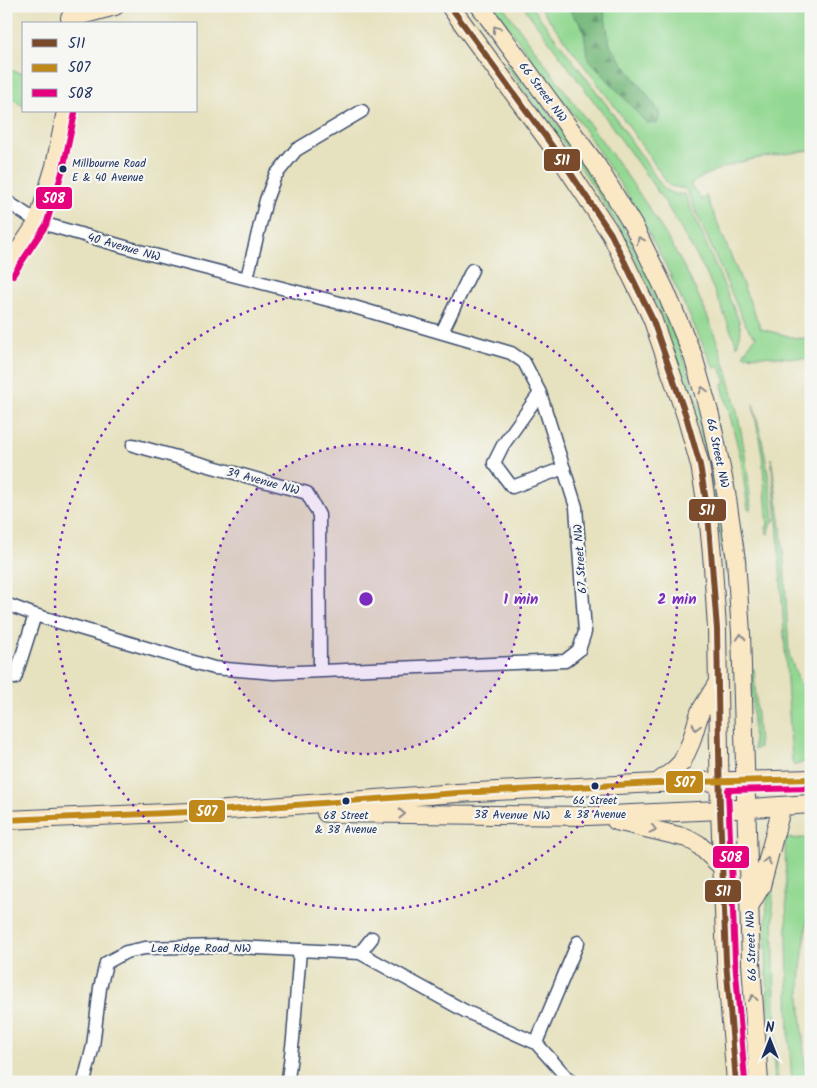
<svg xmlns="http://www.w3.org/2000/svg" width="817" height="1088" viewBox="0 0 817 1088" font-family="Kalam,sans-serif">
  <style>
    .green { fill: #93d892; stroke: #578478 }
    .forest { fill: url(#forest-firs); stroke: #48746d }
    .lines { fill: none; stroke-linecap: round; stroke-linejoin: round }
    .street-casing { stroke: #394a6c; stroke-width: 15 }
    .secondary-casing { stroke: #394a6c; stroke-width: 20 }
    .street { stroke: #fff; stroke-width: 12 }
    .secondary { stroke: #fae7c3; stroke-width: 18 }
    .bus-1-casing { stroke: #f6f6f2; stroke-width: 10 }
    .bus-2-casing { stroke: #f6f6f2; stroke-width: 10 }
    .bus-3-casing { stroke: #f6f6f2; stroke-width: 10 }
    .bus-1 { stroke: #7a4b2a; stroke-width: 6 }
    .bus-2 { stroke: #c08818; stroke-width: 6 }
    .bus-3 { stroke: #e5007d; stroke-width: 6 }
    .oneway { stroke: #8a8b90 }
    .ring { fill: none; stroke: #7b2cbf; stroke-width: 2.5; stroke-dasharray: 2.5 5 }
    .bus-dot { fill: #1b2f5e; stroke: #f6f6f2; stroke-width: 2 }
    .labels { text-anchor: middle; stroke-width: 4.5; stroke-linejoin: round; paint-order: stroke }
    .bus-label { font-size: 11px; fill: #1b2f5e; stroke: #f6f6f2 }
    .street-label { font-size: 12px; fill: #1b2f5e; stroke: #f6f6f2 }
    .centre { fill: #7b2cbf; stroke: #f6f6f2; stroke-width: 2.5 }
    .ring-label { font-size: 15px; text-anchor: middle; font-weight: bold; fill: #7b2cbf; stroke: #f6f6f2; stroke-width: 4.5; stroke-linejoin: round; paint-order: stroke }
    .line-badge { stroke: #f6f6f2; stroke-width: 2 }
    .badge-label { font-size: 14px; text-anchor: middle; font-weight: bold; fill: #fff }
  </style>
  <defs>
    <pattern id="forest-firs" width="22" height="20" patternUnits="userSpaceOnUse" patternTransform="scale(1.25)"><rect width="22" height="20" fill="#76b87c"/><path d="M5 1l3.5 6h-7zM16 11l3.5 6h-7z" fill="#609669"/></pattern>
  </defs>
  <rect width="100%" height="100%" fill="#f6f6f2"/>
  <filter id="ink" filterUnits="userSpaceOnUse"><feTurbulence type="fractalNoise" baseFrequency=".02" numOctaves="2"/><feDisplacementMap in="SourceGraphic" scale="10" xChannelSelector="R" yChannelSelector="G"/><feConvolveMatrix kernelMatrix="1 2 1 2 8 2 1 2 1" color-interpolation-filters="sRGB"/></filter>
  <filter id="wash" filterUnits="userSpaceOnUse"><feTurbulence type="fractalNoise" baseFrequency=".0096" numOctaves="4" result="noise"/><feDisplacementMap in="SourceGraphic" scale="20" xChannelSelector="R" yChannelSelector="G"/><feGaussianBlur stdDeviation="1.12" result="paint"/><feColorMatrix in="noise" values="0 0 0 0 0 0 0 0 0 0 0 0 0 0 0 0 0 1.4 0 .05"/><feComposite in="paint" operator="in"/></filter>
  <g filter="url(#wash)">
    <rect width="100%" height="100%" fill="#e6e1be"/>
    <path class="green" d="M 492,6 L 503,6 C 535,50 567,94 599,137 C 641,194 681,252 708,318 C 733,379 746,443 751,509 L 748,509 L 741,459 L 722,385 L 726,383 L 720,366 L 714,368 L 666,266 L 634,205 L 578,120 Z
      M 523,6 L 531,6 L 606,104 L 662,186 C 669,194 675,195 685,194 L 739,321 L 741,331 L 737,346 L 719,301 L 703,267 L 665,202 L 601,111 Z
      M 539,6 L 569,6 L 573,16 L 581,23 L 586,41 L 658,110 L 611,47 L 609,41 L 603,6 L 811,6 L 811,150 C 769,157 725,159 690,185 L 702,200 L 706,195 L 761,329 L 796,338 L 811,339 L 811,359 L 743,355 L 756,336 L 751,333 L 744,322 L 686,189 L 670,186 L 666,181 L 616,108 Z
      M 509,64 C 597,168 668,288 703,421 C 716,471 723,522 728,574 L 726,574 L 725,568 C 719,533 715,498 707,464 C 691,389 664,316 629,247 C 595,182 550,124 506,66 Z
      M 6,69 L 24,74 L 24,107 L 6,94 Z
      M 753,404 C 764,442 770,481 774,521 L 769,527 L 769,534 L 767,534 L 766,527 L 768,525 L 762,454 Z
      M 771,458 L 780,519 L 784,560 L 789,655 L 811,713 L 811,759 L 794,766 L 792,761 L 777,519 Z
      M 751,669 L 754,669 L 759,747 L 754,750 Z
      M 805,838 L 811,843 L 811,894 L 801,968 L 800,996 L 806,1082 L 792,1082 L 789,1040 L 785,839 Z
      M 772,865 L 776,1050 L 778,1082 L 775,1082 C 770,1010 759,936 772,865 Z"/>
    <path class="forest" d="M 569,6 L 603,6 L 609,41 L 611,47 L 658,110 L 660,116 L 657,124 L 647,123 L 643,119 L 587,57 L 584,31 L 581,23 L 573,16 Z"/>
  </g>
  <g filter="url(#ink)">
    <g class="lines">
      <defs>
        <path id="street" d="M 6,201 L 38,222 L 150,254 L 344,304 L 511,353 L 524,362 L 540,393 L 576,507 L 585,632 L 579,650 L 565,661 L 274,673 L 214,668 L 35,615 L 6,604
          M 247,278 L 266,200 L 275,176 L 296,150 L 362,111
          M 442,332 L 472,270
          M 540,393 L 503,445 L 494,463 L 512,487 L 564,468
          M 133,445 L 307,493 L 319,515 L 320,670
          M 15,678 L 35,615
          M 360,953 L 372,938
          M 536,1043 L 578,942
          M 288,1079 L 293,1039 L 300,950
          M 84,1082 L 93,1046 L 100,988 L 106,963 L 126,952 L 145,948 L 219,946 L 360,953 L 465,1011 L 536,1043 L 571,1082"/>
        <path id="secondary" d="M 450,6 L 558,154 L 611,234 L 652,318 L 686,416 L 700,465 L 708,513 L 713,566 L 717,629 L 720,810 L 726,961 L 736,1082
          M 480,6 L 597,166 L 634,227 L 665,290 L 693,356 L 710,415 L 726,492 L 736,560 L 741,633 L 751,963 L 759,1082
          M 70,18 L 115,6
          M 6,270 L 38,222 L 55,166 L 66,111
          M 657,783 L 673,771 L 682,762 L 691,742 L 700,712 L 717,684
          M 326,813 L 588,816 L 720,810 L 811,804
          M 6,820 L 213,811 L 457,793 L 657,783 L 811,779
          M 616,821 L 687,838 L 698,844 L 722,867
          M 750,905 L 761,886 L 782,806"/>
      </defs>
      <use href="#street" class="street-casing"/>
      <use href="#secondary" class="secondary-casing"/>
      <use href="#street" class="street"/>
      <use href="#secondary" class="secondary"/>
      <defs>
        <path id="bus-1" d="M 450,6 L 558,154 L 611,234 L 652,318 L 686,416 L 700,465 L 708,513 L 717,629 L 720,810 L 726,961 L 736,1082"/>
        <path id="bus-2" d="M 6,820 L 213,811 L 457,793 L 657,783 L 811,779"/>
        <path id="bus-3" d="M 13,275 L 46,225 L 63,169 L 75,113
          M 745,1081 L 735,960 L 728,790 L 811,788"/>
      </defs>
      <use href="#bus-1" class="bus-1-casing"/>
      <use href="#bus-2" class="bus-2-casing"/>
      <use href="#bus-3" class="bus-3-casing"/>
      <use href="#bus-1" class="bus-1"/>
      <use href="#bus-2" class="bus-2"/>
      <use href="#bus-3" class="bus-3"/>
    </g>
    <defs><path id="oneway-chevron" d="M-2-3.5L2.5 0L-2 3.5" fill="none" stroke-width="1.6" stroke-linecap="round" stroke-linejoin="round" transform="scale(1.25)"/></defs>
    <g class="oneway">
      <use href="#oneway-chevron" transform="translate(496 29) rotate(-125)"/>
      <use href="#oneway-chevron" transform="translate(640 240) rotate(-116)"/>
      <use href="#oneway-chevron" transform="translate(703 390) rotate(-106)"/>
      <use href="#oneway-chevron" transform="translate(741 637) rotate(-93)"/>
      <use href="#oneway-chevron" transform="translate(696 727) rotate(105)"/>
      <use href="#oneway-chevron" transform="translate(402 814)"/>
      <use href="#oneway-chevron" transform="translate(653 829) rotate(14)"/>
      <use href="#oneway-chevron" transform="translate(767 861) rotate(-77)"/>
      <use href="#oneway-chevron" transform="translate(753 998) rotate(-95)"/>
    </g>
  </g>
  <circle cx="366" cy="599" r="155" fill="#7b2cbf" fill-opacity=".12"/>
  <g class="ring">
    <circle cx="366" cy="599" r="155"/>
    <circle cx="366" cy="599" r="311"/>
  </g>
  <g class="bus-dot">
    <circle cx="63" cy="169" r="4.5"/>
    <circle cx="595" cy="786" r="4.5"/>
    <circle cx="346" cy="801" r="4.5"/>
  </g>
  <g class="labels">
    <g class="bus-label">
      <text x="72" y="167" text-anchor="start">Millbourne Road<tspan x="72" dy="14">E &amp; 40 Avenue</tspan></text>
      <text x="595" y="804">66 Street<tspan x="595" dy="14">&amp; 38 Avenue</tspan></text>
      <text x="346" y="819">68 Street<tspan x="346" dy="14">&amp; 38 Avenue</tspan></text>
    </g>
    <g class="street-label">
      <text transform="translate(543 92) rotate(53)" y="4">66 Street NW</text>
      <text transform="translate(124 247) rotate(16)" y="4">40 Avenue NW</text>
      <text transform="translate(718 453) rotate(78)" y="4">66 Street NW</text>
      <text transform="translate(263 481) rotate(15)" y="4">39 Avenue NW</text>
      <text transform="translate(580 559) rotate(-94)" y="4">67 Street NW</text>
      <text transform="translate(512 815) rotate(1)" y="4">38 Avenue NW</text>
      <text transform="translate(751 946) rotate(-92)" y="4">66 Street NW</text>
      <text x="201" y="952">Lee Ridge Road NW</text>
    </g>
  </g>
  <circle cx="366" cy="599" r="8" class="centre"/>
  <g class="ring-label">
    <text x="521" y="604">1 min</text>
    <text x="677" y="604">2 min</text>
  </g>
  <g class="line-badge">
    <rect x="543" y="148" width="38" height="24" rx="5" fill="#7a4b2a"/>
    <rect x="35" y="186" width="38" height="24" rx="5" fill="#e5007d"/>
    <rect x="688" y="498" width="39" height="24" rx="5" fill="#7a4b2a"/>
    <rect x="665" y="770" width="39" height="24" rx="5" fill="#c08818"/>
    <rect x="188" y="799" width="38" height="24" rx="5" fill="#c08818"/>
    <rect x="712" y="845" width="38" height="24" rx="5" fill="#e5007d"/>
    <rect x="704" y="879" width="38" height="24" rx="5" fill="#7a4b2a"/>
  </g>
  <g class="badge-label">
    <text x="562" y="165">511</text>
    <text x="54" y="203">508</text>
    <text x="707" y="515">511</text>
    <text x="685" y="787">507</text>
    <text x="207" y="816">507</text>
    <text x="731" y="862">508</text>
    <text x="723" y="896">511</text>
  </g>
  <rect width="817" height="1088" fill="none" stroke="#f6f6f2" stroke-width="25"/>
  <rect x="22" y="22" width="175" height="90" fill="#f6f6f2" stroke="#9ea6b7"/>
  <rect x="32" y="39" width="25" height="8" fill="#7a4b2a" stroke="#9ea6b7"/>
  <text x="68" y="48" font-size="15" fill="#1b2f5e">511</text>
  <rect x="32" y="64" width="25" height="8" fill="#c08818" stroke="#9ea6b7"/>
  <text x="68" y="72" font-size="15" fill="#1b2f5e">507</text>
  <rect x="32" y="89" width="25" height="8" fill="#e5007d" stroke="#9ea6b7"/>
  <text x="68" y="98" font-size="15" fill="#1b2f5e">508</text>
  <g transform="translate(770 1040)" stroke="#f6f6f2" stroke-width="4" paint-order="stroke">
  <path d="M0-4L9 19L0 12L-9 19Z" fill="#1b2f5e"/>
  <text y="-8" font-size="14" font-weight="bold" text-anchor="middle" fill="#1b2f5e">N</text>
  </g>
</svg>
